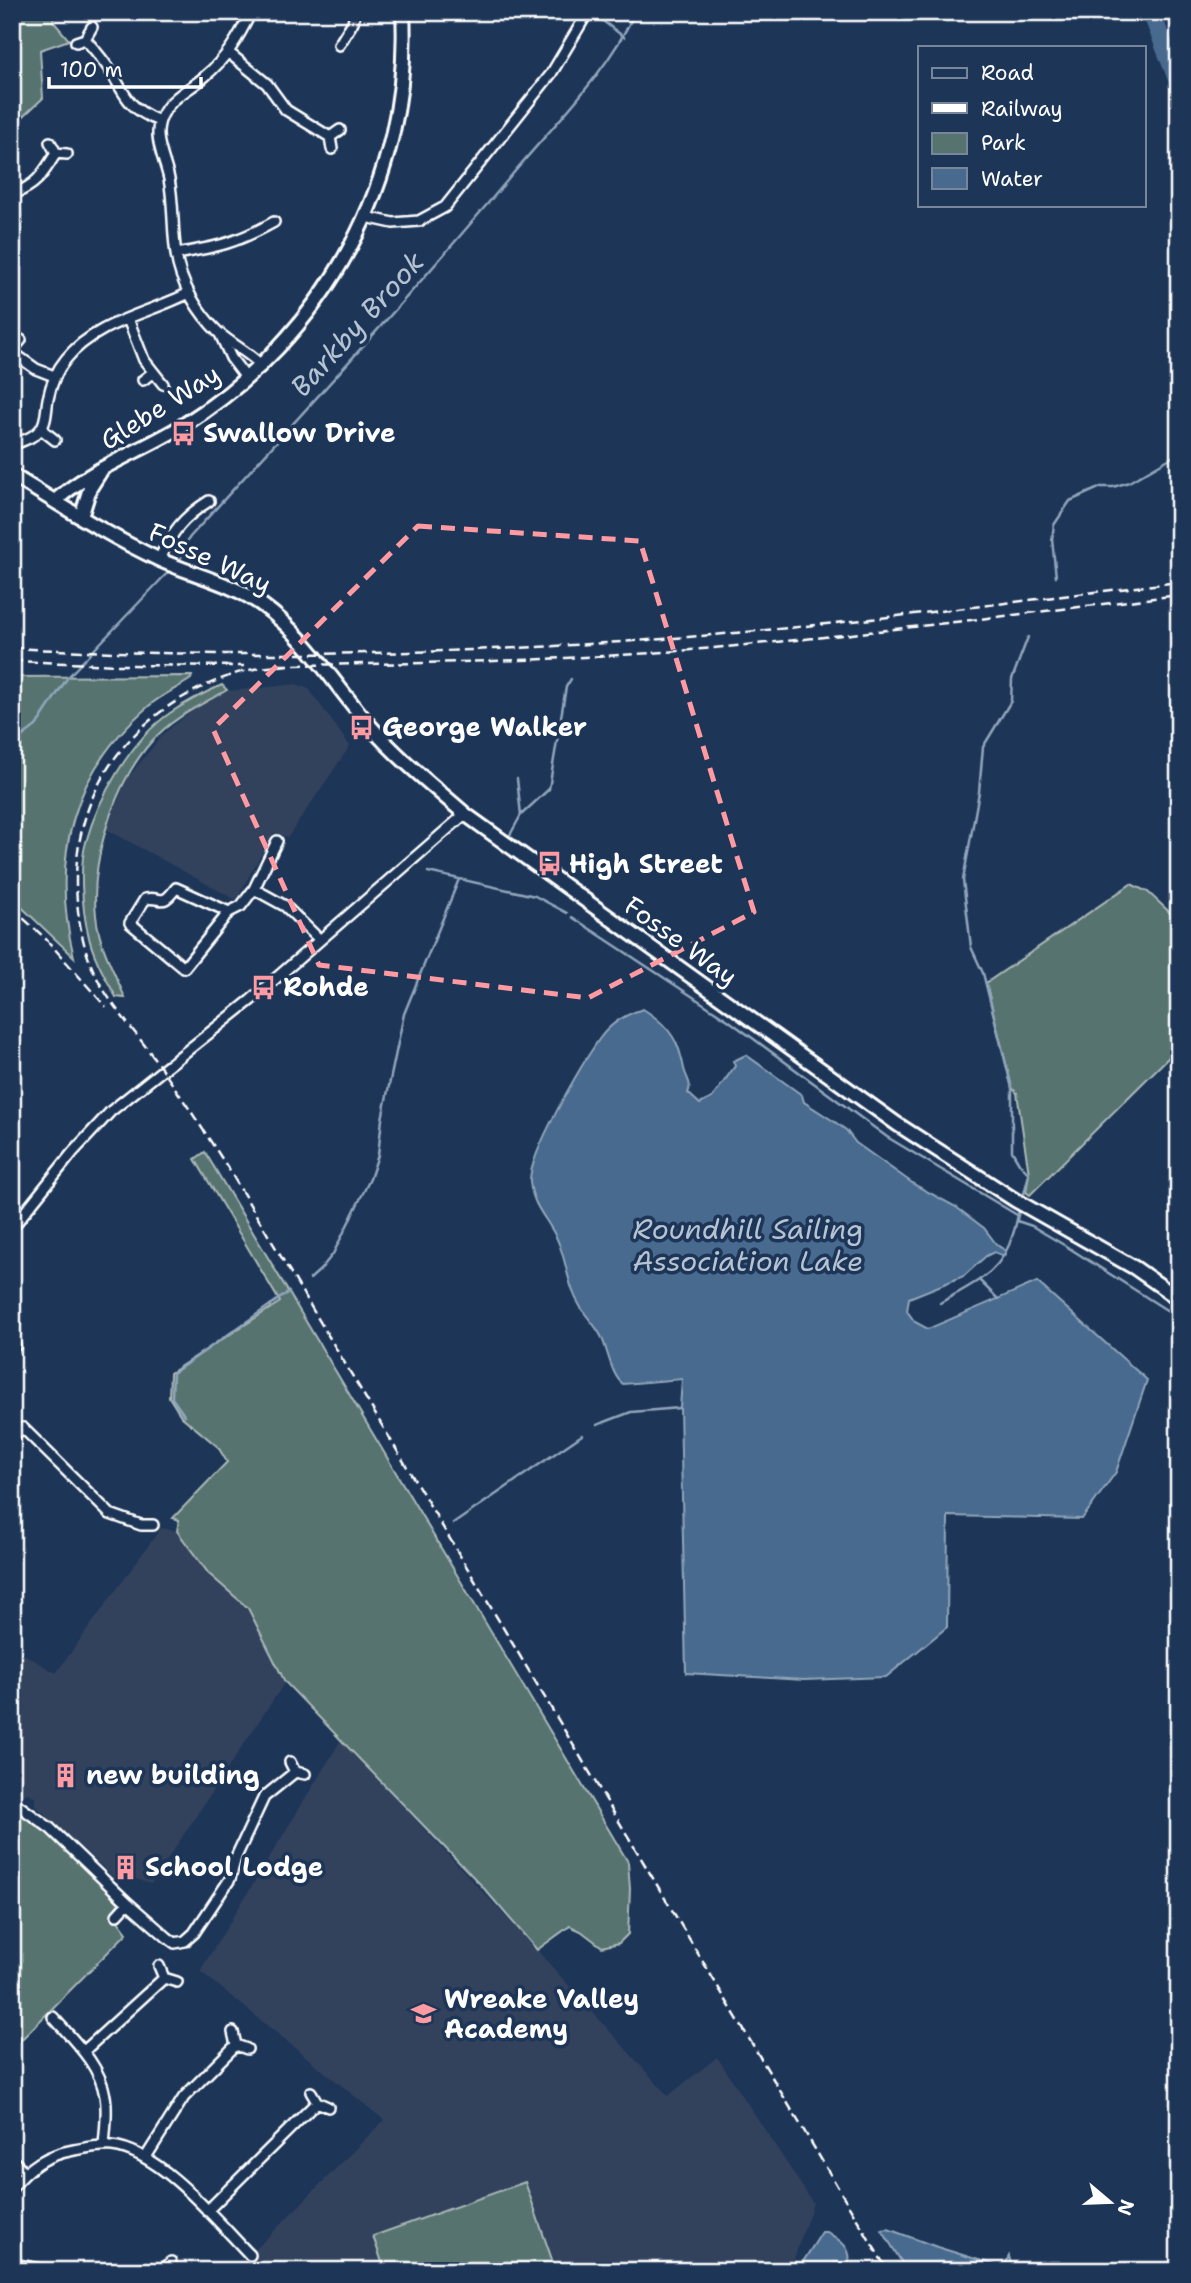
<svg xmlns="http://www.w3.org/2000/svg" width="1191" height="2283" viewBox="0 0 1191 2283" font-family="'Shantell Sans',sans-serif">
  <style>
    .built { fill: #31425d }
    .green { fill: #577370; stroke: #abb9b8; stroke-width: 2 }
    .water { fill: #476a8e; stroke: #91a6bb; stroke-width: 2 }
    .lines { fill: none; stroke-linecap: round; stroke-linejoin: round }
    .stream { stroke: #91a6bb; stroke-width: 2.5 }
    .river { stroke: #476a8e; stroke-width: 18 }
    .street-casing { stroke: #fff; stroke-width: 14 }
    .secondary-casing { stroke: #fff; stroke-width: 18 }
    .street { stroke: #1d3557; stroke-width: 9 }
    .secondary { stroke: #1d3557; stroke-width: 12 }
    .rail { stroke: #fff; stroke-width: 2.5; stroke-dasharray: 10 5; stroke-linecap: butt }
    .marked { fill: none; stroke: #ff9aa2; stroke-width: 5; stroke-dasharray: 14 9; stroke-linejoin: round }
    .labels { text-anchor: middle; stroke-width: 7; stroke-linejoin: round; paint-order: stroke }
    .street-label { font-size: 26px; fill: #fff; stroke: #1d3557 }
    .poi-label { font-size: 26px; font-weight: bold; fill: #fff; stroke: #1d3557; text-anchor: start }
    .water-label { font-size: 28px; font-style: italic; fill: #b5c3d2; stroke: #1d3557 }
  </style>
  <rect width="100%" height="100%" fill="#1d3557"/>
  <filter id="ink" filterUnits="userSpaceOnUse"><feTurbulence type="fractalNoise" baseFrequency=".0143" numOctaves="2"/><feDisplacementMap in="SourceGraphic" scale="14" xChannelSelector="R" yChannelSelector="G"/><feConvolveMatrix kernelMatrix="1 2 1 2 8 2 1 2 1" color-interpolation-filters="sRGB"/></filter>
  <g filter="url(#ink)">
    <path class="built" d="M 297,684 L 309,689 L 350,746 L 288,837 L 273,833 L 236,900 L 106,829 L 127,779 L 163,734 L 198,706 L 228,691 Z
      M 161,1528 L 177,1531 L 209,1573 L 248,1608 L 285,1682 L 151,1884 L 126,1876 L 119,1882 L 35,1805 L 35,1797 L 28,1793 L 20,1795 L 12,1792 L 12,1647 L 56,1673 Z
      M 341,1740 L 537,1950 L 668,2096 L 717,2057 L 813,2203 L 790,2271 L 234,2271 L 384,2120 L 200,1971 Z"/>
    <path class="green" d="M 12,12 L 55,12 L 53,21 L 69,40 L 40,50 L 43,98 L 12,127 Z
      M 192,676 L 191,679 C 178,688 162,695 150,705 C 71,771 50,860 74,957 L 12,898 L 12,677 Z
      M 222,685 L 227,690 C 201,705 172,718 152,741 C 112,786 85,873 99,933 C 104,955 117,977 125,998 L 116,997 C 105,977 92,955 88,933 C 82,908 79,866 86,842 C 98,798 132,739 170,713 C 186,702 204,693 222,685 Z
      M 1131,884 L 1148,892 L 1179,921 L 1179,1047 L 1030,1195 L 1026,1192 L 1029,1174 L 1017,1093 L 1012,1088 L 986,983 Z
      M 205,1152 L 628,1862 L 630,1889 L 628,1934 L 619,1943 L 602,1947 L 581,1931 L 570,1926 L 537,1950 L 481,1885 L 285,1682 L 248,1608 L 209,1574 L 177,1531 L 179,1520 L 173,1518 L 227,1462 L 218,1447 L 181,1416 L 169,1397 L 170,1373 L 280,1302 L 195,1159 Z
      M 12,1812 C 45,1818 96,1878 119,1903 L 112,1913 L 127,1933 L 12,2049 Z
      M 525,2182 L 556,2271 L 385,2271 L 373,2236 Z"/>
    <path class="water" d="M 643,1009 C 661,1020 676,1035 681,1056 C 683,1061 683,1067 685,1072 C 688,1081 692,1084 688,1093 L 700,1104 L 712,1098 L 735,1066 L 733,1061 L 746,1055 L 802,1095 L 804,1102 L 835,1122 L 846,1130 L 856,1143 L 915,1185 L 956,1207 L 984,1228 L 997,1245 L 1006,1251 L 1004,1256 L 994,1252 L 986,1256 L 964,1276 L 909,1298 L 907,1311 L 915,1322 L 928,1329 L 1037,1282 L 1147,1380 L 1116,1472 L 1082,1519 L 948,1516 L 947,1627 L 886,1677 L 804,1680 L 686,1673 L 680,1408 L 682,1379 L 623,1384 C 611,1375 608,1350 601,1336 C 595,1324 586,1317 580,1306 C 568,1287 567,1264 559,1244 C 551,1221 533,1210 530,1182 C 528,1155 583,1062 600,1038 C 611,1023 626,1014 643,1009 Z
      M 888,2229 L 937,2247 L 998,2266 L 1005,2264 L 1009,2256 L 1013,2271 L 907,2271 L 882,2230 Z
      M 822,2232 L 827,2232 C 839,2240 852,2247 849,2262 L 844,2264 L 835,2262 L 826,2271 L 797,2271 Z"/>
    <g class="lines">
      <path class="stream" d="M 591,12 L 624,37
        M 1179,263 L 1179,274
        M 179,563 L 186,543 L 190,537 C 298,418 407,300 511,176 C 554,124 607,74 635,12
        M 1056,577 L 1052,539 L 1054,525 L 1070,501 L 1101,487 L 1113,487 L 1129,482 L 1179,453
        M 12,744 L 36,726 L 68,677 L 171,569
        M 517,779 L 521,815
        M 510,835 L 521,815 L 549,789 L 566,687 L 571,679
        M 428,872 L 535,896 L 567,913
        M 572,917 L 728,1020 L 887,1137 L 1017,1215
        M 1023,1198 L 1029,1174 L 1019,1163 L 1012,1151 L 1012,1088 L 983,973 L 971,947 L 963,880 L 979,792 L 983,747 L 1011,701 L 1012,679 L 1028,637
        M 1017,1221 L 1032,1226 L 1069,1248 L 1179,1318
        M 310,1279 L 320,1270 L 333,1254 L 370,1179 L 378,1155 L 382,1119 L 404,1014 L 459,879
        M 980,1281 L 998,1299
        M 940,1303 C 973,1283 1001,1275 1013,1234 C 1016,1226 1017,1217 1020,1208
        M 184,1415 L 172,1398 L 173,1373 L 289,1292
        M 597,1425 L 631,1412 L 680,1408
        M 453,1524 L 582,1435"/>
      <path class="river" d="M 1151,12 L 1179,84"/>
      <defs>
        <path id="street" d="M 251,12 C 239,37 226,59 204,77 C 192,88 172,97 164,112 C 150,134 164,156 169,179 C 174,204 172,229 176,254 C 180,283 198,313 219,333 C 233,345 249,353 262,366
          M 85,39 C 95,50 105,62 113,75 C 127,100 132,110 159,121
          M 76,42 L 85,39 L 92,27
          M 339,45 L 353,22 L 355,12
          M 229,53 L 267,84 L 286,110 L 330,137
          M 50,142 L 56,153 L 67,154
          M 332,149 L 330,137 L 340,130
          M 12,192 L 16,225 L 12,238
          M 13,194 C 37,185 43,174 56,153
          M 366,217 L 393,223 L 419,221 L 445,207 L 551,74 L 588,12
          M 176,254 C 217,247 237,243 274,222
          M 128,319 L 144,360 L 163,384
          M 220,334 L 231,358 L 247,379
          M 12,350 L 21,340
          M 12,352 L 36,369 L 54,376
          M 143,380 L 152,373
          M 41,429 L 55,440
          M 17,443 C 25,440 34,437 40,430 C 47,422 46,409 48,399 C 51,384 56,371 66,359 C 96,322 148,314 189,293
          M 159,559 C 173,531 182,518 209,501
          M 254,889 L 277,841
          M 229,912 L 184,968 L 130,923 L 145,899 C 163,896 161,908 176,888 L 229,912 L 241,906 L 254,889 L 285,906 L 319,939
          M 12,1228 L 73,1152 L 111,1111 L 251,1000 L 465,814
          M 12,1345 L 15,1346
          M 12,1437 L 23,1428 L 110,1514 L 141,1525 L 153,1525
          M 290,1762 L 295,1772 L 305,1774
          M 12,1801 L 50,1828 L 128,1903 L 168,1938 L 175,1943 L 185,1941 L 194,1933 L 230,1879 L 236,1857 L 264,1797 L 295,1772
          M 117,1915 L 128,1903
          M 159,1966 L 164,1978 L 177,1982
          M 53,2017 C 73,2040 100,2064 105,2096 C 108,2112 105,2130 104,2146
          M 233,2032 L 236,2045 L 247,2049
          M 84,2051 L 164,1978
          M 311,2092 L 317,2102 L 328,2107
          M 146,2157 L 184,2097 L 236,2045
          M 12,2160 L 25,2172
          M 12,2188 C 30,2166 46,2155 74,2150 C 86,2148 100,2145 112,2146 C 160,2151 217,2221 250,2255
          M 207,2211 L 317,2102
          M 12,2264 L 52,2271
          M 138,2269 L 140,2271
          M 162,2271 L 171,2262"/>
        <path id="secondary" d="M 12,475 C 61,505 108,536 160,560 C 193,575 232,583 262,605 C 307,637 335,686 371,727 C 399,759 433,786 465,814 L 897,1124 L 1015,1200 L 1135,1268 L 1179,1299
          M 55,501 C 93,467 140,452 182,426 C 324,338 412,180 403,12
          M 81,517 L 90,488 L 102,469"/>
      </defs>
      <use href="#street" class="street-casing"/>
      <use href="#secondary" class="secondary-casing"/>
      <use href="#street" class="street"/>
      <use href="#secondary" class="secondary"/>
      <path class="rail" d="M 12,648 C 237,659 463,655 688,637 C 852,624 1015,601 1179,582
        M 12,661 L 120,665 L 244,666
        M 279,665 C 417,664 554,661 691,650 C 854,636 1016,614 1179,595
        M 289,665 C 270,667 250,668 232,675 C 138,707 75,782 76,884 C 77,914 82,948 96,976 C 111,1006 135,1031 154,1058 C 180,1094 204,1131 228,1168 L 888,2271
        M 12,908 L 45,938 L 106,1007"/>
    </g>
  </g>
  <path class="marked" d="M 418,526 L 640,541 L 754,912 L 588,998 L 319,965 L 213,729 Z"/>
  <defs>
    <symbol id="bus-bare" viewBox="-9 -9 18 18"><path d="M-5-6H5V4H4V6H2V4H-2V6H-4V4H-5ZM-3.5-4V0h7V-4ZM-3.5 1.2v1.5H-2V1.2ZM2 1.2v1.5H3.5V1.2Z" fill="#ff9aa2" stroke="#1d3557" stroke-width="2.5" paint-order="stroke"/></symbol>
    <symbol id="building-bare" viewBox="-9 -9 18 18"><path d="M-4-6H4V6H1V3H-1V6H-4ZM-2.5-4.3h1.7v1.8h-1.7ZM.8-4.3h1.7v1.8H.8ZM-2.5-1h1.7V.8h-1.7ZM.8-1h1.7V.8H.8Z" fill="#ff9aa2" stroke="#1d3557" stroke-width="2.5" paint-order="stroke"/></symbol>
    <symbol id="school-bare" viewBox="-9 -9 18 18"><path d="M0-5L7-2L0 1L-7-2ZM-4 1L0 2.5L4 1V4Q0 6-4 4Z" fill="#ff9aa2" stroke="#1d3557" stroke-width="2.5" paint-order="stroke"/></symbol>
  </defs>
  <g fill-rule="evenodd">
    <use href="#bus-bare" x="166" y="416" width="35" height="35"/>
    <use href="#bus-bare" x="344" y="710" width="35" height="35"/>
    <use href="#bus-bare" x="532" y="846" width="35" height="35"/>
    <use href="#bus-bare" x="246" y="970" width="35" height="35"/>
    <use href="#building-bare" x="48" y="1758" width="35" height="35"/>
    <use href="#building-bare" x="108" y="1850" width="35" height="35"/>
    <use href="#school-bare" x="406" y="1996" width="35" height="35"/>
  </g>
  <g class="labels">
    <g class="street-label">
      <text transform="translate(160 407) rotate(-32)" y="9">Glebe Way</text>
      <text transform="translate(210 558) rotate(25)" y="9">Fosse Way</text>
      <text transform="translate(681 941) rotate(36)" y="9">Fosse Way</text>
    </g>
    <g class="poi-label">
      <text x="203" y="442">Swallow Drive</text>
      <text x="382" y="736">George Walker</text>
      <text x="569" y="873">High Street</text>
      <text x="283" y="996">Rohde</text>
      <text x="86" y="1784">new building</text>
      <text x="145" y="1876">School Lodge</text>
      <text x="444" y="2008">Wreake Valley<tspan x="444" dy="30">Academy</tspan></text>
    </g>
    <g class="water-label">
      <text transform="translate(357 324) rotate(-48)" y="10">Barkby Brook</text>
      <text x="748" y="1239">Roundhill Sailing<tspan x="748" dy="32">Association Lake</tspan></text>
    </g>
  </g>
  <rect width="1191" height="2283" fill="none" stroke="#1d3557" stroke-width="42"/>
  <rect x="21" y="21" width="1149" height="2241" fill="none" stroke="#fff" stroke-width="2.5" filter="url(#ink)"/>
  <rect x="918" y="46" width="228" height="161" fill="#1d3557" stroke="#77869a" stroke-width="2"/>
  <rect x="932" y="68" width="35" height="10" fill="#1d3557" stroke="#77869a" stroke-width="2"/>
  <text x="981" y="80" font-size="21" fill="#ffffff">Road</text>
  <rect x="932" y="103" width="35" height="10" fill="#ffffff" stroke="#77869a" stroke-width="2"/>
  <text x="981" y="116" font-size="21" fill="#ffffff">Railway</text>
  <rect x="932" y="133" width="35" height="21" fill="#577370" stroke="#77869a" stroke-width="2"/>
  <text x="981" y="150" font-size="21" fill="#ffffff">Park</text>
  <rect x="932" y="168" width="35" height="21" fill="#476a8e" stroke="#77869a" stroke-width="2"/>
  <text x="981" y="186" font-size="21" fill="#ffffff">Water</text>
  <g transform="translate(1110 2202) rotate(109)" stroke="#1d3557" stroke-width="5" paint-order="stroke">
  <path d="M0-5L12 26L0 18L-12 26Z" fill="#ffffff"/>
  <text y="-10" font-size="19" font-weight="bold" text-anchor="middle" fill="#ffffff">N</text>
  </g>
  <path d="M49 77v10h152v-10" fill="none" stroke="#ffffff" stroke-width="3.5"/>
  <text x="60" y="77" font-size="21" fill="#ffffff" stroke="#1d3557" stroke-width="5" paint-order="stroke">100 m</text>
</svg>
